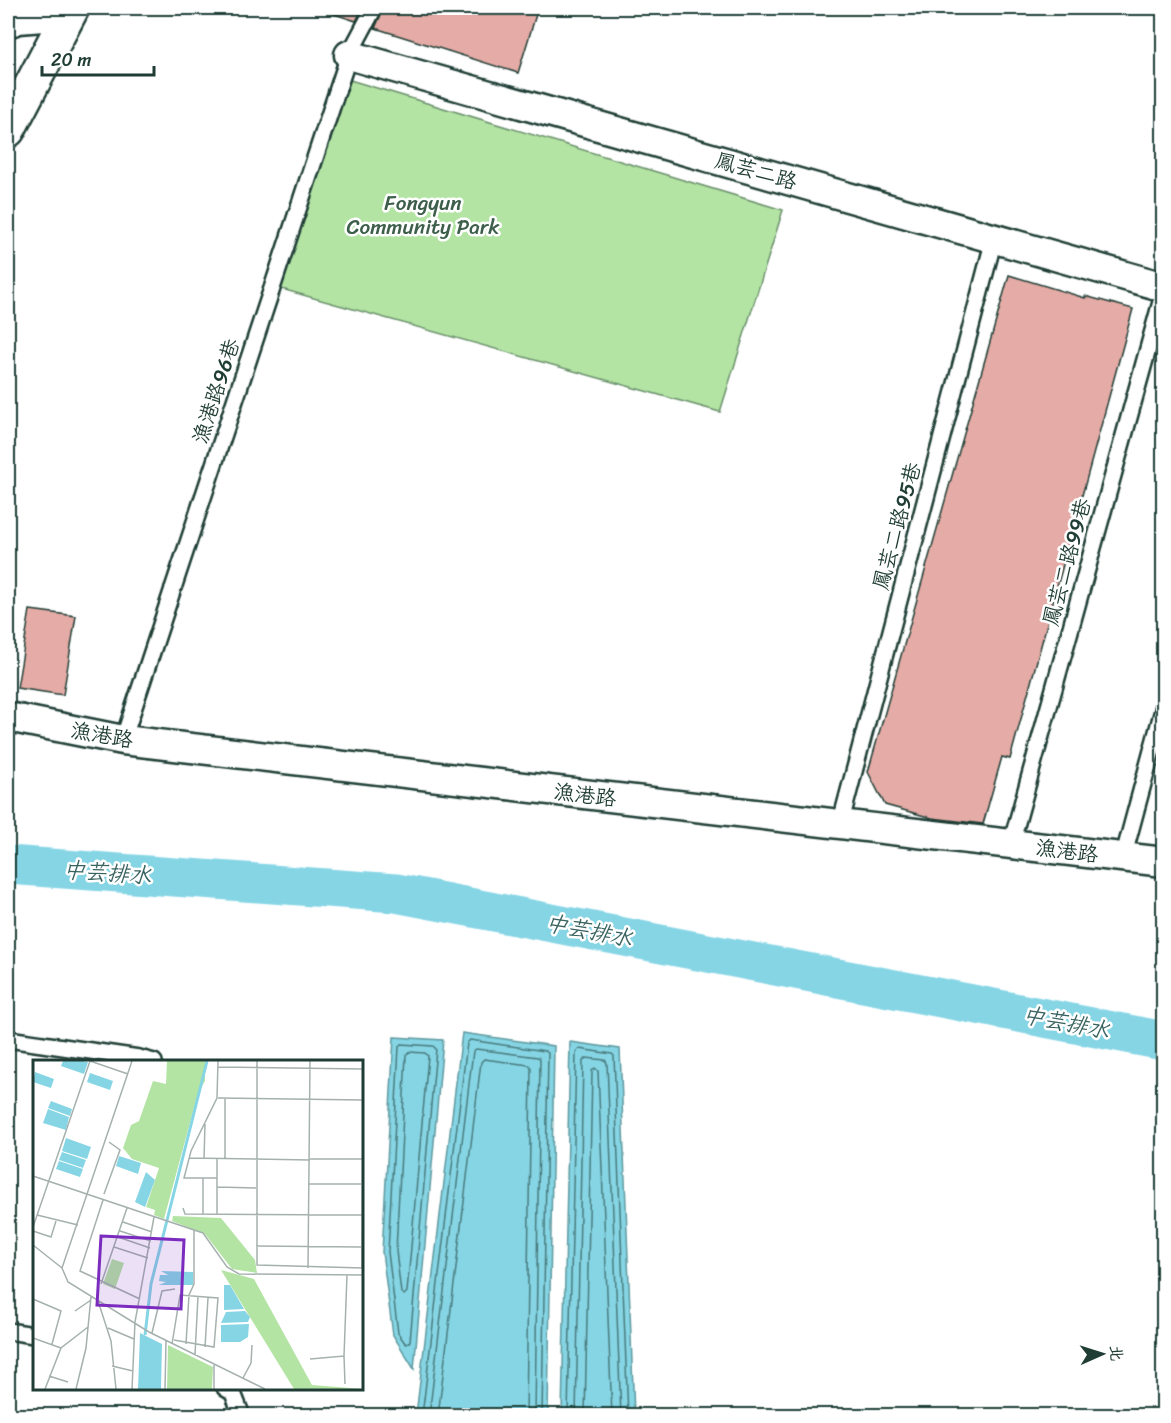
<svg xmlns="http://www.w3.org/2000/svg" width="1171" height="1423" viewBox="0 0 1171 1423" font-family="Sriracha,'LXGW WenKai TC',sans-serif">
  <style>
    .green { fill: #b4e4a4; stroke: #6a906c; stroke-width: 1.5 }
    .water { fill: #86d5e5; stroke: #5d989e; stroke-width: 1.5 }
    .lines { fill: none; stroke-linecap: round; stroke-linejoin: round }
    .shore { stroke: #487a7b; stroke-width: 1.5 }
    .canal { stroke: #86d5e5; stroke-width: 39 }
    .building { fill: #e5aba6; stroke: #1f3d34; stroke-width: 1.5 }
    .service-casing { stroke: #1f3d34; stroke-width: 20 }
    .minor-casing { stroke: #1f3d34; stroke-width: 33 }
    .tertiary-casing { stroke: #1f3d34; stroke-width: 38 }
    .service { stroke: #fff; stroke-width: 15 }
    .minor { stroke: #fff; stroke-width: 28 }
    .tertiary { stroke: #fff; stroke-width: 33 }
    .labels { text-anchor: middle; stroke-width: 5; stroke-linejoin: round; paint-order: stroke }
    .street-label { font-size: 21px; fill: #1f3d34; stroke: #fff }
    .park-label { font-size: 21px; fill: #3d5e4a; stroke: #fff }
    .water-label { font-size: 22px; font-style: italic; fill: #396360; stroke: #fff }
    .inset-river { fill: none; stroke: #86d5e5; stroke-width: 3 }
    .inset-road { fill: none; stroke: #a5b1ae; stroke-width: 1.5 }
    .view { fill: #7b2cbf; fill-opacity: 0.15; stroke: #7b2cbf; stroke-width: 3 }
    .inset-edge { fill: none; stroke: #1f3d34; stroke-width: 3 }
  </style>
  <rect width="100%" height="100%" fill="#fff"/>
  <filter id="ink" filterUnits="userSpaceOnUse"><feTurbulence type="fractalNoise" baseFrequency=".0167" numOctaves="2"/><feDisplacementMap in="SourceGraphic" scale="12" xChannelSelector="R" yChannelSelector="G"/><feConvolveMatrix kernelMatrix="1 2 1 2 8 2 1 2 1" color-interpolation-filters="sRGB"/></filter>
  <g filter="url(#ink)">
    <path class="green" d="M 350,80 L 783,210 L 720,412 L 278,288 Z"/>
    <path class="water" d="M 462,1033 L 554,1046 L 548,1415 L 416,1415 Z
      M 394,1037 L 443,1040 L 414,1369 L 393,1335 L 382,1252 Z
      M 570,1042 L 620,1049 L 634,1415 L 562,1415 Z"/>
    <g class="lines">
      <path class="shore" d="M 401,1044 L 433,1046 L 436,1049 L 410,1341 L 407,1344 L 405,1343 L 398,1333 L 388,1252 L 399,1047 Z
        M 409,1052 L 425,1053 L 428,1056 L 407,1292 L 404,1295 L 401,1293 L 396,1251 L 406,1055 Z
        M 422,1416 L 467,1043 L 470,1040 L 545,1051 L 548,1053 L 542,1416
        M 429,1416 L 473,1051 L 476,1049 L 538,1057 L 540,1059 L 535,1416
        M 438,1416 L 481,1062 L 484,1059 L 529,1065 L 531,1068 L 526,1416
        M 568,1416 L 576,1052 L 579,1049 L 612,1054 L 614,1056 L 628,1416
        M 576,1416 L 583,1061 L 586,1058 L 605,1060 L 607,1063 L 621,1416
        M 585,1416 L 592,1071 L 595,1068 L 598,1071 L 612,1416"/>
      <path class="canal" d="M 8,865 L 396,893 L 1164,1041"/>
    </g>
    <path class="building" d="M 332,8 L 363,8 L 356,21 L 331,13 Z
      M 384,8 L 538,8 L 518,73 L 375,28 Z
      M 1009,275 L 1085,298 L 1085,296 L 1133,309 L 1010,759 L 1002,757 L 983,824 L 932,818 L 885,805 L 868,772 Z
      M 30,610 L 76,616 L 63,695 L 17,688 Z"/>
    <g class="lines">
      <defs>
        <path id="service" d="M 123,740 L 349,55 L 374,8
          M 840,825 L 994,239
          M 1011,844 L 1164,291
          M 1123,858 L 1164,706
          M 8,1039 L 139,1058 L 154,1062
          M 8,1331 L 34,1335
          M 225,1388 L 233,1393 L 242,1416"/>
        <path id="minor" d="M 8,23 L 18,19 L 68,15
          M 349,55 L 1164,287
          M 8,717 L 123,740 L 1164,862"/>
        <path id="tertiary" d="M 8,130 L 72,8"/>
      </defs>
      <use href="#service" class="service-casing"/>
      <use href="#minor" class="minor-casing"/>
      <use href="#tertiary" class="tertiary-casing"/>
      <use href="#service" class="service"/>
      <use href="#minor" class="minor"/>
      <use href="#tertiary" class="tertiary"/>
    </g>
  </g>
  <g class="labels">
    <g class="street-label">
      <text transform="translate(756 171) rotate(16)" y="7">鳳芸二路</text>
      <text transform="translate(216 391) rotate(-72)" y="7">漁港路96巷</text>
      <text transform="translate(897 526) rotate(-75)" y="7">鳳芸二路95巷</text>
      <text transform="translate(1067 562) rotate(-75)" y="7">鳳芸二路99巷</text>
      <text transform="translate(102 735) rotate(10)" y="7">漁港路</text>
      <text transform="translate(585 795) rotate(7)" y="7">漁港路</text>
      <text transform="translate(1067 851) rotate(7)" y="7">漁港路</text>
    </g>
    <g class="park-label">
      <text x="423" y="210">Fongyun<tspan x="423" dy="24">Community Park</tspan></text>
    </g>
    <g class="water-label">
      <text transform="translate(107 872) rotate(4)" y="8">中芸排水</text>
      <text transform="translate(589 930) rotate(11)" y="8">中芸排水</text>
      <text transform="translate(1066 1022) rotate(11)" y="8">中芸排水</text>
    </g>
  </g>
  <g transform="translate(33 1060)">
    <rect width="330" height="330" fill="#fff"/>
    <path d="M 134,1 L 172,1 L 172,21 L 165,33 L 131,159 L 121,155 L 122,150 L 113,147 L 126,108 L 99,99 L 90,88 L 98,65 L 106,61 L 120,21 L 133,24 ZM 140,156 L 188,158 L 222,200 L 224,213 L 199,209 L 172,174 L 139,161 ZM 79,199 L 91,203 L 82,229 L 70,224 ZM 188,210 L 221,219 L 279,325 L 330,329 L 261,329 ZM 135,285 L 180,307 L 179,329 L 134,329 Z" fill="#b4e4a4"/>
    <path d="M 30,1 L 50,1 L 55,2 L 51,14 L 28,6 ZM 2,12 L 21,19 L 18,28 L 0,22 ZM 57,13 L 80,21 L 77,30 L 54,22 ZM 18,41 L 39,49 L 37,56 L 15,48 ZM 15,49 L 36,57 L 33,70 L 10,63 ZM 33,78 L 58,87 L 54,99 L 29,91 ZM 29,92 L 53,100 L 50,108 L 26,100 ZM 86,96 L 108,103 L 105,114 L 83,106 ZM 26,101 L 50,109 L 47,117 L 23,109 ZM 113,112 L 122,120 L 112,147 L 102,142 ZM 128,211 L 160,212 L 160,225 L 126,225 L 133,222 L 126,221 L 127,215 L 135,215 ZM 191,225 L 197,225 L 211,249 L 191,250 ZM 212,251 L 217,257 L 215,262 L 188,263 L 193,252 ZM 216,264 L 215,277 L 207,282 L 188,282 L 188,265 ZM 107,273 L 129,284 L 128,329 L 105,329 Z" fill="#86d5e5"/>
    <path class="inset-river" d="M 112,275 L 118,224 L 174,1"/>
    <path class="inset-road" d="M 57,1 L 95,14M 224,1 L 224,205 L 330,208M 185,7 L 330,9M 185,38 L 330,40M 156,98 L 277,100M 171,99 L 172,64M 184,99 L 184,154M 192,99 L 192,39M 277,99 L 330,99M 0,116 L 170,173 L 194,207 L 206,214 L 330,215M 170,118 L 170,154M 184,118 L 151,118 L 158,91 L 184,38 L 185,1M 276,124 L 328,124M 184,127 L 223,128M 71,134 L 87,90 L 76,82M 70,140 L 47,211 L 107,239M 150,148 L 152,154 L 330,155M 4,155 L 45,165M 90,162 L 119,172M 0,167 L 57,1M 0,171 L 18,177 L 23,161M 87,171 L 118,181M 85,177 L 117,188M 0,185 L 29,208M 223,186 L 328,187M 81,187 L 115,198M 29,208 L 35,222 L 116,272 L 232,329M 29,208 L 99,1M 275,208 L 277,1M 329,208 L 330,65M 68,224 L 94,148M 0,239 L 28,251 L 19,284M 65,241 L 78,281 L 83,329M 42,251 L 58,240M 75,268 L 101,279M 119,273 L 129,231 L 142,229M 0,278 L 28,288M 139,284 L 147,235 L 185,238 L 181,287 L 141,280M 153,284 L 156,235 L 161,224 L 161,170M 172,287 L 175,238M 162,295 L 165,236M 311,296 L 314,215M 277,299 L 311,296 L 312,324M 79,306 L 100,311M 16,316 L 35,322M 210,318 L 218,303 L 219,285M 12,329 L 28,288 L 55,267M 43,329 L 53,288 L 58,237M 99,329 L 102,262 L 121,157M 132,329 L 133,281M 181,329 L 181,305"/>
    <path class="view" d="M 68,176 L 151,180 L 148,249 L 64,245 Z"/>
    <rect width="330" height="330" class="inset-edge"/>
  </g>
  <rect width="1171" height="1423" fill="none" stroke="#fff" stroke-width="30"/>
  <rect x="15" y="15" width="1141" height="1393" fill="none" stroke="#1f3d34" stroke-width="2" filter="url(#ink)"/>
  <g transform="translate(1102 1354) rotate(87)" stroke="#ffffff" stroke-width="4.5" paint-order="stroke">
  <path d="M0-4.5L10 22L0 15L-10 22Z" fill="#1f3d34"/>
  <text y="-9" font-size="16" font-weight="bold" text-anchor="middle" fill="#1f3d34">北</text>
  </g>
  <path d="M42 66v9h112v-9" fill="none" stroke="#1f3d34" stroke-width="3"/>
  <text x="51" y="66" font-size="18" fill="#1f3d34" stroke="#ffffff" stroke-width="4.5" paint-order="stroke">20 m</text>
</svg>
